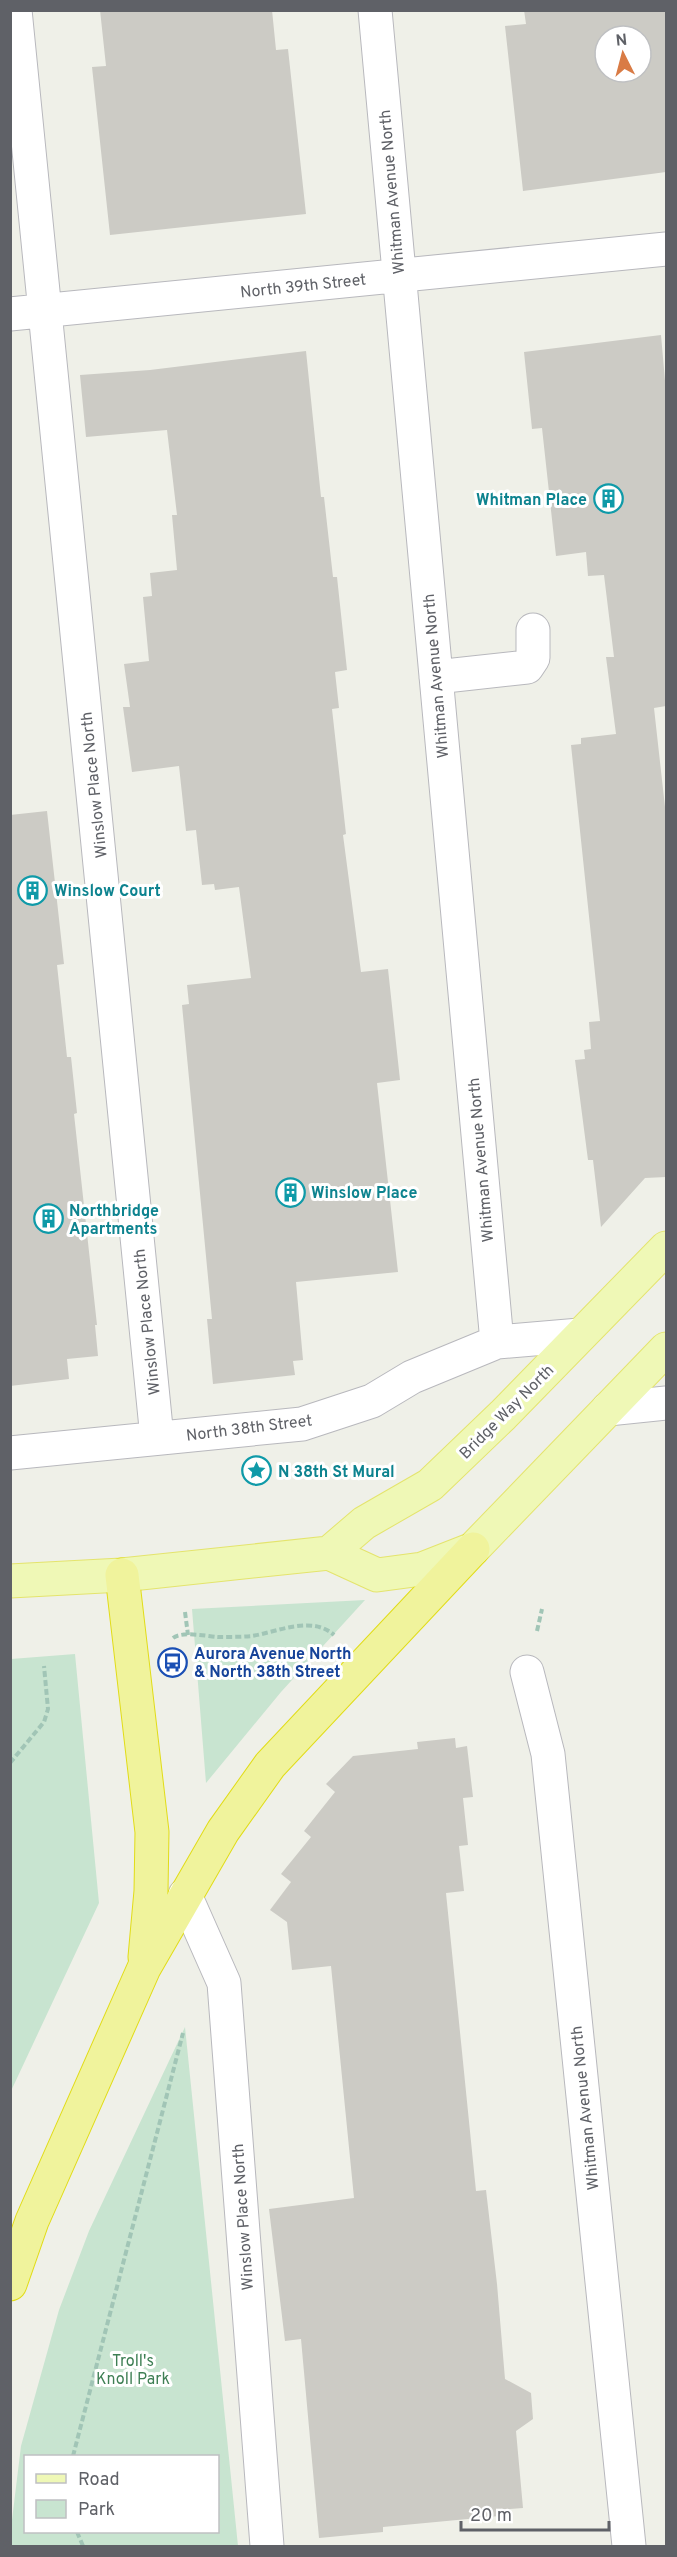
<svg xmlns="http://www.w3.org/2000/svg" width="677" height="2557" viewBox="0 0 677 2557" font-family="Overpass,sans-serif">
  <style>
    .green { fill: #c8e4d0; fill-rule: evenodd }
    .building { fill: #cccbc5; fill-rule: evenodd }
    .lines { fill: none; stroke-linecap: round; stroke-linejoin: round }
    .minor-casing { stroke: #b8b8bd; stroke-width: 35 }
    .major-casing { stroke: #e4e46d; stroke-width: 35 }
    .highway-casing { stroke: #e1dc17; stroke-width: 35 }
    .path { stroke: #a1c5b6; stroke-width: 4; stroke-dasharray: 6 3; stroke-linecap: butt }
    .minor { stroke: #fff; stroke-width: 33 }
    .major { stroke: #eff8b6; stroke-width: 33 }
    .highway { stroke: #f0f39c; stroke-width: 33 }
    .labels { text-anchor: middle; stroke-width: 6; stroke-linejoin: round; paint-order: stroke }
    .street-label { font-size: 16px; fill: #5f6167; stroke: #fff }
    .culture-label { font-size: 16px; font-weight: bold; fill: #0d838f; stroke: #fff; text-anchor: start }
    .transit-label { font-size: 16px; font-weight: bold; fill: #164399; stroke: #fff; text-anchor: start }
    .park-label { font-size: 16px; fill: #3e7f54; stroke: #fff }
  </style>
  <rect width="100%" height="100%" fill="#eff0e8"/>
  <path class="green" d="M 365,1600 L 281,1692 L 206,1783 L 192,1609 Z
    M 75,1654 L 99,1903 L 11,2091 L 11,1659 Z
    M 185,2027 L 238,2546 L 11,2546 L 11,2528 L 21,2446 L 59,2310 L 89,2231 ZM 26,2456 L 218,2456 L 218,2532 L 26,2532 Z"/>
  <path class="building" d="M 100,10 L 272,10 L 276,50 L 288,49 L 306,214 L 110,235 L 92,67 L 106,66 Z
    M 524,10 L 666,10 L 666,172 L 523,191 L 505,26 L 526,24 ZM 605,36 L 641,36 L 641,72 L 605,72 Z
    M 661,335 L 666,392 L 666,706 L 654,708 L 666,816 L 666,1177 L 645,1178 L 601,1227 L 593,1160 L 588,1160 L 575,1060 L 585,1059 L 584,1050 L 591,1049 L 589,1022 L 600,1021 L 571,745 L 581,744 L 581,738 L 616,734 L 606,657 L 614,657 L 604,575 L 588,576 L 586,552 L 556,556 L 542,428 L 532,429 L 524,352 Z
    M 306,351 L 321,497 L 324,497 L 333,577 L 337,577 L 347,670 L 335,672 L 339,708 L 332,709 L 346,834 L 343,835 L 361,972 L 388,969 L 400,1080 L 377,1083 L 398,1272 L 296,1282 L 303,1360 L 293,1361 L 295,1375 L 213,1384 L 207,1319 L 212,1319 L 182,1005 L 189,1004 L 187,985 L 251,978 L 239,887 L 215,890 L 214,884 L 202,885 L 196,830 L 186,831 L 179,766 L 132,772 L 123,707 L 130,707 L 124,664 L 149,661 L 143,597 L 152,596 L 150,573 L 177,570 L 172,515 L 177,515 L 167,430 L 86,437 L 80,375 L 150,370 Z
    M 47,811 L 64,964 L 57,965 L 67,1057 L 71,1057 L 77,1113 L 74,1114 L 97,1325 L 95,1325 L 98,1356 L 67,1359 L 69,1379 L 10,1386 L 10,815 Z
    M 455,1738 L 456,1748 L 467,1746 L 473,1797 L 463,1798 L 468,1845 L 459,1846 L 464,1891 L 446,1893 L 476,2191 L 486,2190 L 497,2284 L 505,2379 L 531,2393 L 533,2419 L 516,2431 L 523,2508 L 510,2509 L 511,2515 L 383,2527 L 383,2532 L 319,2538 L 301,2339 L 285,2341 L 269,2209 L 354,2198 L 331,1966 L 292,1970 L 287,1922 L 270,1910 L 291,1882 L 281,1874 L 311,1837 L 304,1831 L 335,1792 L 326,1784 L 353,1756 L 418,1749 L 417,1742 Z"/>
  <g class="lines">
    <defs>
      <path id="minor" d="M 15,10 L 157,1438
        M 375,10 L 497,1342
        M 10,314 L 666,249
        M 436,677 L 527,667 L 533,658 L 533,630
        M 608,1409 L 666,1403
        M 10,1453 L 302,1424 L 372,1401 L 412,1377 L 497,1342 L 580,1335
        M 527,1672 L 548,1754 L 629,2546
        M 185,1895 L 224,1983 L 267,2546"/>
      <path id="major" d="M 329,1553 L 364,1523 L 430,1485 L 503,1415 L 666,1248
        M 10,1581 L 122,1575 L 329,1553 L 377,1575 L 422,1569 L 473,1549 L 666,1349"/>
      <path id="highway" d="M 122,1575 L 152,1832 L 151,1891 L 145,1957
        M 10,2284 L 32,2221 L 144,1968 L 223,1831 L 270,1765 L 473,1549"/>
    </defs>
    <use href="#minor" class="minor-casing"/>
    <use href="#major" class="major-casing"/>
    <use href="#highway" class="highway-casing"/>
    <path class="path" d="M 185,1612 L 188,1635
      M 537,1631 L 542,1609
      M 173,1638 C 182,1631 205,1636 218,1637 C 229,1637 241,1637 252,1636 C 277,1632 312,1615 334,1635
      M 10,1763 L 44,1722 L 48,1709 L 44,1666
      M 73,2456 L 183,2033
      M 77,2532 L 83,2546"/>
    <use href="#minor" class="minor"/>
    <use href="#major" class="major"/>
    <use href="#highway" class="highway"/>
  </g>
  <defs>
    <symbol id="building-ring" viewBox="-11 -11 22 22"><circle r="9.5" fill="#fff" stroke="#0f9aa8" stroke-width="1.5"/><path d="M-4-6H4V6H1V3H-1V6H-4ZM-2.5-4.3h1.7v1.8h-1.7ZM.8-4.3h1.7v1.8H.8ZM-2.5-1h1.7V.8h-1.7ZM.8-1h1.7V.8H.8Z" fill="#0f9aa8"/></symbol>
    <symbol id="sight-ring" viewBox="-11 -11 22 22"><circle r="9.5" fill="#fff" stroke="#0f9aa8" stroke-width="1.5"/><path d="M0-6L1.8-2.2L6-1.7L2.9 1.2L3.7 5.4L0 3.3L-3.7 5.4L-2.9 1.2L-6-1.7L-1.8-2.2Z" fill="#0f9aa8"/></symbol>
    <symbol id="bus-ring" viewBox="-11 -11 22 22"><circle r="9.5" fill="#fff" stroke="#1a4fb4" stroke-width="1.5"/><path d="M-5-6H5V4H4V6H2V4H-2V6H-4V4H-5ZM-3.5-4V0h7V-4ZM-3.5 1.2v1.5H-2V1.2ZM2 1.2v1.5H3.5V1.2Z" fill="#1a4fb4"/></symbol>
  </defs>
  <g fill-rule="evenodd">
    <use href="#building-ring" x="592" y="482" width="33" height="33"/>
    <use href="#building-ring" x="16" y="874" width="33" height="33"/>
    <use href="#building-ring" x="274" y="1176" width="33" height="33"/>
    <use href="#building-ring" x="32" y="1202" width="33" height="33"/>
    <use href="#sight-ring" x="240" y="1454" width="33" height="33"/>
    <use href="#bus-ring" x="156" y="1646" width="33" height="33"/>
  </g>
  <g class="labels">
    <g class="street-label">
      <text transform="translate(391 192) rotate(-95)" y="6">Whitman Avenue North</text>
      <text transform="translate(303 285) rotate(-6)" y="6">North 39th Street</text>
      <text transform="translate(435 676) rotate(-95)" y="6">Whitman Avenue North</text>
      <text transform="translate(93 785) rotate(-96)" y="6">Winslow Place North</text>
      <text transform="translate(480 1160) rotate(-95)" y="6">Whitman Avenue North</text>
      <text transform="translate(146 1322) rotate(-96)" y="6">Winslow Place North</text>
      <text transform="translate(506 1411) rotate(-45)" y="6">Bridge Way North</text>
      <text transform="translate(249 1427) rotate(-7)" y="6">North 38th Street</text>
      <text transform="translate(584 2108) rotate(-96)" y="6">Whitman Avenue North</text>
      <text transform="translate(242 2217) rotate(-94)" y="6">Winslow Place North</text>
    </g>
    <g class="culture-label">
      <text x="587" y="505" text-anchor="end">Whitman Place</text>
      <text x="54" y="896">Winslow Court</text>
      <text x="311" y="1198">Winslow Place</text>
      <text x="69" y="1216">Northbridge<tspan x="69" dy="18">Apartments</tspan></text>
      <text x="278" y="1477">N 38th St Mural</text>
    </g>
    <g class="transit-label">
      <text x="194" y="1659">Aurora Avenue North<tspan x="194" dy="18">&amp; North 38th Street</tspan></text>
    </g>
    <g class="park-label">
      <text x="133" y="2366">Troll's<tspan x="133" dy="18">Knoll Park</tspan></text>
    </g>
  </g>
  <rect width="677" height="2557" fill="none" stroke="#5f6167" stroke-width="24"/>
  <rect x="24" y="2455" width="195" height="78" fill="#ffffff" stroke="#bfc0c2" stroke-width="1.5"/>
  <rect x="36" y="2474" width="30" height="9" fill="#eff8b6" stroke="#bfc0c2" stroke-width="1.5"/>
  <text x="78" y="2485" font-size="18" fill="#5f6167">Road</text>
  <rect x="36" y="2500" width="30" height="18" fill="#c8e4d0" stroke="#bfc0c2" stroke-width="1.5"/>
  <text x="78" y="2515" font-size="18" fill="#5f6167">Park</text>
  <g transform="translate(623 54) rotate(354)"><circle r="28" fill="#ffffff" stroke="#bfc0c2" stroke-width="1.5"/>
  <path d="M0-4.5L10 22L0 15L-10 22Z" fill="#d97b45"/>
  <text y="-9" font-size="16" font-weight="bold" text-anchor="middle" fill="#5f6167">N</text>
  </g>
  <path d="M461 2521v9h148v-9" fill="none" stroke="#5f6167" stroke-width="3"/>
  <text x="470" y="2521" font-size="18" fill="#5f6167" stroke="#ffffff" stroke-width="4.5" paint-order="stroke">20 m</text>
</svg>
